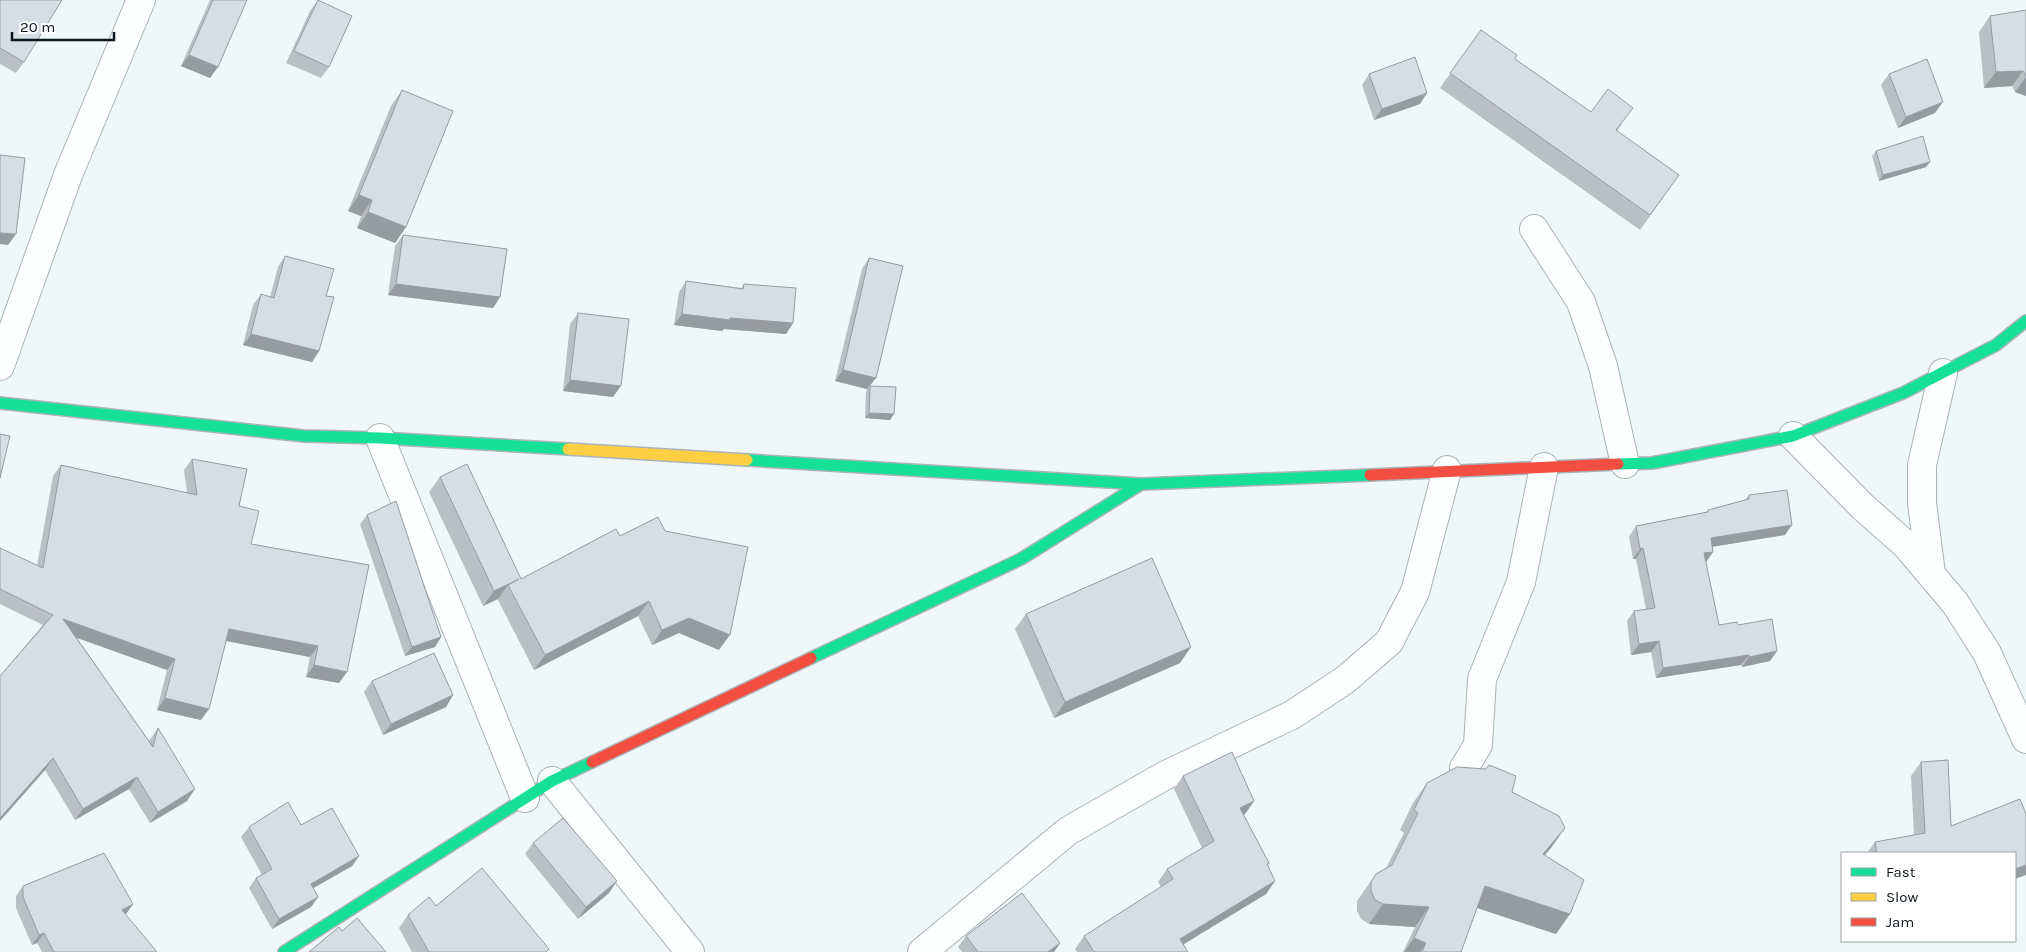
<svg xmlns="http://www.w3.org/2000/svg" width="2026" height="952" viewBox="0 0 2026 952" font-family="Karla,sans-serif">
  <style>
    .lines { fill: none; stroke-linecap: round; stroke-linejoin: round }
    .street-casing { stroke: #abb3b6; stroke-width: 30 }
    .fast-casing { stroke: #abb3b6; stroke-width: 14 }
    .slow-casing { stroke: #abb3b6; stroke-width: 14 }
    .jam-casing { stroke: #abb3b6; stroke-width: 14 }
    .street { stroke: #fdfefe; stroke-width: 28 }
    .fast { stroke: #16e098; stroke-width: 11 }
    .slow { stroke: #ffcf43; stroke-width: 11 }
    .jam { stroke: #f24e42; stroke-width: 11 }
    .wall { fill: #b9bfc3 }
    .shaded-wall { fill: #969b9f }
    .building { fill: #d7dee3; stroke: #969b9f }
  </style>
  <rect width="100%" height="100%" fill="#f0f7f9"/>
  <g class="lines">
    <defs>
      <path id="street" d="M 1534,229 L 1581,302 L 1603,366 L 1625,464
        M 0,366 L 68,175 L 141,0
        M 1793,436 L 1863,507 L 1906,545 L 1955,603 L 1987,653 L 2026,739
        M 380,438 L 525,798
        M 1931,574 L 1922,503 L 1922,465 L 1943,373
        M 1464,768 L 1478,745 L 1482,679 L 1521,582 L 1544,467
        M 552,781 L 690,952
        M 922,952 L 1068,831 L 1164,776 L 1292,715 L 1345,680 L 1389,642 L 1415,592 L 1447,470"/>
      <path id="fast" d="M 0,403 L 304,436 L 380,438 L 568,449
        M 747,460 L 1141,484 L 1370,475
        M 1618,464 L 1652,463 L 1793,436 L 1903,393 L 1996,345 L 2026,321
        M 811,658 L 1021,559 L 1141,484
        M 284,952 L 552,781 L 592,762"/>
      <path id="slow" d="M 568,449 L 747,460"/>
      <path id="jam" d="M 1370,475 L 1618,464
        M 592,762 L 811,658"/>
    </defs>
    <use href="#street" class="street-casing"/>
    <use href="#fast" class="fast-casing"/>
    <use href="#slow" class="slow-casing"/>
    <use href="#jam" class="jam-casing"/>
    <use href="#street" class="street"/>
    <use href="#fast" class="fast"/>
    <use href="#slow" class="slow"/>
    <use href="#jam" class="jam"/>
  </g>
  <path class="wall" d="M 0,0 L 24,62 L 16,73 L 0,64 Z
    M 210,0 L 247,0 L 210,78 L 181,66 Z
    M 318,0 L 329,67 L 321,78 L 286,63 L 310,11 Z
    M 2026,10 L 2026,96 L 2015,92 L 2012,86 L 1984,88 L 1979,32 L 1990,16 Z
    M 1481,30 L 1515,59 L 1591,112 L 1622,124 L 1617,131 L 1679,175 L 1640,230 L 1440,88 Z
    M 1369,74 L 1420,104 L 1374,120 L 1362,85 Z
    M 1889,74 L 1935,113 L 1898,128 L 1881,85 Z
    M 402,90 L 406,227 L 395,243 L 357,228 L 361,216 L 348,211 L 391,106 Z
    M 1876,151 L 1926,167 L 1879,181 L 1872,156 Z
    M 403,235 L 500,297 L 493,308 L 388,295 L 395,246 Z
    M 285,256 L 326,296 L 319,351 L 312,362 L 243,345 L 253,305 L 261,294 L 270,297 L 278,267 Z
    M 869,258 L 876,378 L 870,386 L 890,420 L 865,418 L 866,392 L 867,389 L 835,381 L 862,269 Z
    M 686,281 L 741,288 L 744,284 L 793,323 L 786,334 L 724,329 L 722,331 L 674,325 L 679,292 Z
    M 578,313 L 613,397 L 563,391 L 570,324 Z
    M 192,459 L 239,506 L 251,544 L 369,565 L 339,683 L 306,677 L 310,657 L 226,641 L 201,720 L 157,710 L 167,670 L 77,638 L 149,741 L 158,728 L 187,801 L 150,823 L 129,789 L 75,820 L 45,770 L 0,821 L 0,676 L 43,625 L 0,604 L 0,548 L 37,566 L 53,476 L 61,465 L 187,493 L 184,470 Z
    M 440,477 L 521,579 L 620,536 L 719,650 L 679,633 L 652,645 L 638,616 L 534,670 L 498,600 L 498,599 L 483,606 L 429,492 Z
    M 1749,495 L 1785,535 L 1712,547 L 1706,562 L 1719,625 L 1738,625 L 1777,651 L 1770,661 L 1742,667 L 1741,665 L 1656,678 L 1651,652 L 1631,655 L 1627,621 L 1634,611 L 1646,609 L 1636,559 L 1633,559 L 1629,537 L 1636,526 L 1706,512 L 1708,510 L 1745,500 Z
    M 367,515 L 441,637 L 435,647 L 405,656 L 360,524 Z
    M 1026,614 L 1180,663 L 1054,718 L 1015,629 Z
    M 372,681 L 453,695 L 446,707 L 383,735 L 364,692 Z
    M 1921,762 L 1951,826 L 2015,853 L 1867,853 L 1875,842 L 1914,835 L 1911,776 Z
    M 1183,776 L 1254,801 L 1245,814 L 1243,815 L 1269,863 L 1268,866 L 1275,881 L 1266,894 L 1183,944 L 1188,952 L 1077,952 L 1075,949 L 1084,936 L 1161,887 L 1158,882 L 1167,869 L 1202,848 L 1174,789 Z
    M 1427,783 L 1512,792 L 1565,828 L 1545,855 L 1556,934 L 1477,908 L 1461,952 L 1462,952 L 1403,952 L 1415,927 L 1369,924 L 1361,919 L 1357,911 L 1357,901 L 1376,874 L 1386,868 L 1404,833 L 1400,830 L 1413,803 Z
    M 249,827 L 359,856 L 352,866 L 313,888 L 318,897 L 311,907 L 272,929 L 249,888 L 256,878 L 262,875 L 241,837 Z
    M 533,843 L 609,893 L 578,919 L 525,854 Z
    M 23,886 L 133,904 L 125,915 L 157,952 L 42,952 L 37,943 L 32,945 L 16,908 L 16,896 Z
    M 436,906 L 547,952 L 412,952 L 399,928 L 408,915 Z
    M 966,936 L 1060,943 L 1054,952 L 962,952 L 958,947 Z"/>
  <path class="shaded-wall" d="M 189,55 L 218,67 L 210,78 L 181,66 Z
    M 2023,71 L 2012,86 L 1984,88 L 1996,72 Z
    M 2026,77 L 2026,96 L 2015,92 Z
    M 1427,93 L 1420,104 L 1374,120 L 1382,109 Z
    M 1943,102 L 1935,113 L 1898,128 L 1906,117 Z
    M 1930,162 L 1926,167 L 1879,181 L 1883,175 Z
    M 359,195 L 372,200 L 361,216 L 348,211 Z
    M 368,212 L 406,227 L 395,243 L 357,228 Z
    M 0,233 L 16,234 L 8,245 L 0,244 Z
    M 396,284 L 500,297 L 493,308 L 388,295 Z
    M 682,314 L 730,318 L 793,323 L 786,334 L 724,329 L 722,331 L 674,325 Z
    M 251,334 L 319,351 L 312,362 L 243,345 Z
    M 843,370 L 876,378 L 867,389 L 835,381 Z
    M 570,380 L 621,386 L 613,397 L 563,391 Z
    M 869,413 L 894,414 L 890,420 L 865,418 Z
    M 1792,525 L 1785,535 L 1704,548 L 1711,538 Z
    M 1643,548 L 1636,559 L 1633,559 L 1640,549 Z
    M 1713,552 L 1706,562 L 1704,553 Z
    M 519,579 L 508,585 L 498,599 L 483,606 L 494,591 Z
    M 649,601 L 638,616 L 534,670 L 545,655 Z
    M 689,618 L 730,635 L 719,650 L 679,633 L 652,645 L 662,630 Z
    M 63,619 L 175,659 L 167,670 L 55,630 Z
    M 229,629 L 318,646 L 310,657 L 221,640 Z
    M 441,637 L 435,647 L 405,656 L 412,647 Z
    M 1659,641 L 1651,652 L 1631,655 L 1639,644 Z
    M 1191,647 L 1180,663 L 1054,718 L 1065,702 Z
    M 1777,651 L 1770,661 L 1742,667 L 1749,657 Z
    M 1749,655 L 1741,665 L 1656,678 L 1663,668 Z
    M 314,665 L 347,672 L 339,683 L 306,677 Z
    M 453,695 L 446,707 L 383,735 L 391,724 Z
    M 165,698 L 209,709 L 201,720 L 157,710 Z
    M 53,758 L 45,770 L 0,821 L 0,818 Z
    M 137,777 L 129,789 L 75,820 L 83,809 Z
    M 195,789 L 187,801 L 150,823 L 158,812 Z
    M 1254,801 L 1245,814 L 1231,821 L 1240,808 Z
    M 1565,828 L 1551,848 L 1529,874 L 1543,854 Z
    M 359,856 L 352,866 L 303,894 L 311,884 Z
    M 2026,865 L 2026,875 L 2015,879 L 2015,869 Z
    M 617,881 L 609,893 L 578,919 L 586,907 Z
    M 1275,881 L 1266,894 L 1171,952 L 1180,939 Z
    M 1485,886 L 1570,914 L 1556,934 L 1471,906 Z
    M 318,897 L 311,907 L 272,929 L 279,919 Z
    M 133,904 L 126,914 L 114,921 L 122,910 Z
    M 1383,904 L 1429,907 L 1415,927 L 1369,924 Z
    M 44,933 L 37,943 L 32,945 L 39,935 Z
    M 1414,938 L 1426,943 L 1420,952 L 1404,952 Z
    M 1060,943 L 1054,952 L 1048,952 Z"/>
  <path class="building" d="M 0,0 L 62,0 L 24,62 L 0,48 Z
    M 213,0 L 247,0 L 218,67 L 189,55 Z
    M 318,0 L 352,16 L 329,67 L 294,51 Z
    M 2026,10 L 2026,76 L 2023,71 L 1996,72 L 1990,16 Z
    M 1481,30 L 1517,55 L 1515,59 L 1591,112 L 1608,89 L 1633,108 L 1616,130 L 1679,175 L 1650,215 L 1450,73 Z
    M 1415,57 L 1427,93 L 1382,109 L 1369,74 Z
    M 1927,59 L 1943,102 L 1906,117 L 1889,74 Z
    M 402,90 L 453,111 L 406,227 L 368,212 L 372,200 L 359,195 Z
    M 1923,136 L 1930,162 L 1883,175 L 1876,151 Z
    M 0,155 L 25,158 L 16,234 L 0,233 Z
    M 403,235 L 507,249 L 500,297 L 396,284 Z
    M 285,256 L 334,269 L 326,296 L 334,297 L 319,351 L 251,334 L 261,294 L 274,298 Z
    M 869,258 L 903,266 L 876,378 L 843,370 Z
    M 686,281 L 743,289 L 744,284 L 796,288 L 793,323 L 730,318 L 730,320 L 682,314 Z
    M 578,313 L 629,319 L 621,386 L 570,380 Z
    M 870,386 L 896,387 L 894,414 L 869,413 Z
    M 0,434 L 10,436 L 0,478 Z
    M 192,459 L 247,469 L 239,506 L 259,511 L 251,544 L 369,565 L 347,672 L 314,665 L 318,646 L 229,629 L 209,709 L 165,698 L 175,659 L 63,619 L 153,747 L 158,728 L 195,789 L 158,812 L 137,777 L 83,809 L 53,758 L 0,818 L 0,676 L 53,615 L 0,589 L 0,548 L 43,568 L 61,465 L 197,495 Z
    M 467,464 L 521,579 L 616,529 L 620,536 L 658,517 L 665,531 L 748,547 L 730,635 L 689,618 L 662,630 L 649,601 L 545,655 L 508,585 L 519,579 L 494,591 L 440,477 Z
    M 1787,490 L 1792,525 L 1711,538 L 1713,552 L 1704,553 L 1719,625 L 1737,622 L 1738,625 L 1772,619 L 1777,651 L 1749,657 L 1749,655 L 1663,668 L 1659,641 L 1639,644 L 1634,611 L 1655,608 L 1643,548 L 1640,549 L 1636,526 L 1708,512 L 1708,510 L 1749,499 L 1749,495 Z
    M 396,501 L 441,637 L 412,647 L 367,515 Z
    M 1152,558 L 1191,647 L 1065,702 L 1026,614 Z
    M 434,653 L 453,695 L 391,724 L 372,681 Z
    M 1232,752 L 1254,801 L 1240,808 L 1269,863 L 1267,864 L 1275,881 L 1180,939 L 1188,952 L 1094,952 L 1084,936 L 1173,879 L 1167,869 L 1214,841 L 1183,776 Z
    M 1948,760 L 1951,826 L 2020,799 L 2026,814 L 2026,865 L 2015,869 L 2015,853 L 1877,853 L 1875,842 L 1925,833 L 1921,762 Z
    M 1489,765 L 1516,776 L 1512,792 L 1559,816 L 1565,828 L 1543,854 L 1584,880 L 1570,914 L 1485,886 L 1461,952 L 1462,952 L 1422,952 L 1426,943 L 1414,938 L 1429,907 L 1383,904 L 1375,900 L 1371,891 L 1371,882 L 1376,874 L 1392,865 L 1418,813 L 1414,810 L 1427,783 L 1457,767 L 1486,769 Z
    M 288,802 L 301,825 L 332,808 L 359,856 L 311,884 L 318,897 L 279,919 L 256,878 L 272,869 L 249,827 Z
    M 563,818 L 617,881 L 586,907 L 533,843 Z
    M 104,853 L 133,904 L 122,910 L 157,952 L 54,952 L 44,933 L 39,935 L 23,897 L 23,886 Z
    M 482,868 L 549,949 L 546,952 L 429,952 L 408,915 L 429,897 L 436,906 Z
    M 1022,893 L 1060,943 L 1048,952 L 978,952 L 966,936 Z
    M 357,918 L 386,952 L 309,952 L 339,927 L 342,931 Z"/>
  <rect x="1841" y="852" width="175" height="90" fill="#ffffff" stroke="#9da2a3"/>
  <rect x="1851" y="868" width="25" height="8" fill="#16e098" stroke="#9da2a3"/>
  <text x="1886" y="877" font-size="15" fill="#0b161a">Fast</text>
  <rect x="1851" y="893" width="25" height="8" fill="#ffcf43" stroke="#9da2a3"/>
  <text x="1886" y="902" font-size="15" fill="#0b161a">Slow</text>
  <rect x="1851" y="918" width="25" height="8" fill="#f24e42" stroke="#9da2a3"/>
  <text x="1886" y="927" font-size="15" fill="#0b161a">Jam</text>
  <path d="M12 32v8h102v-8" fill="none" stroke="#0b161a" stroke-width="2.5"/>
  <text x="20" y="32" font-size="15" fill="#0b161a" stroke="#ffffff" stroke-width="4" paint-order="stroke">20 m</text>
</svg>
